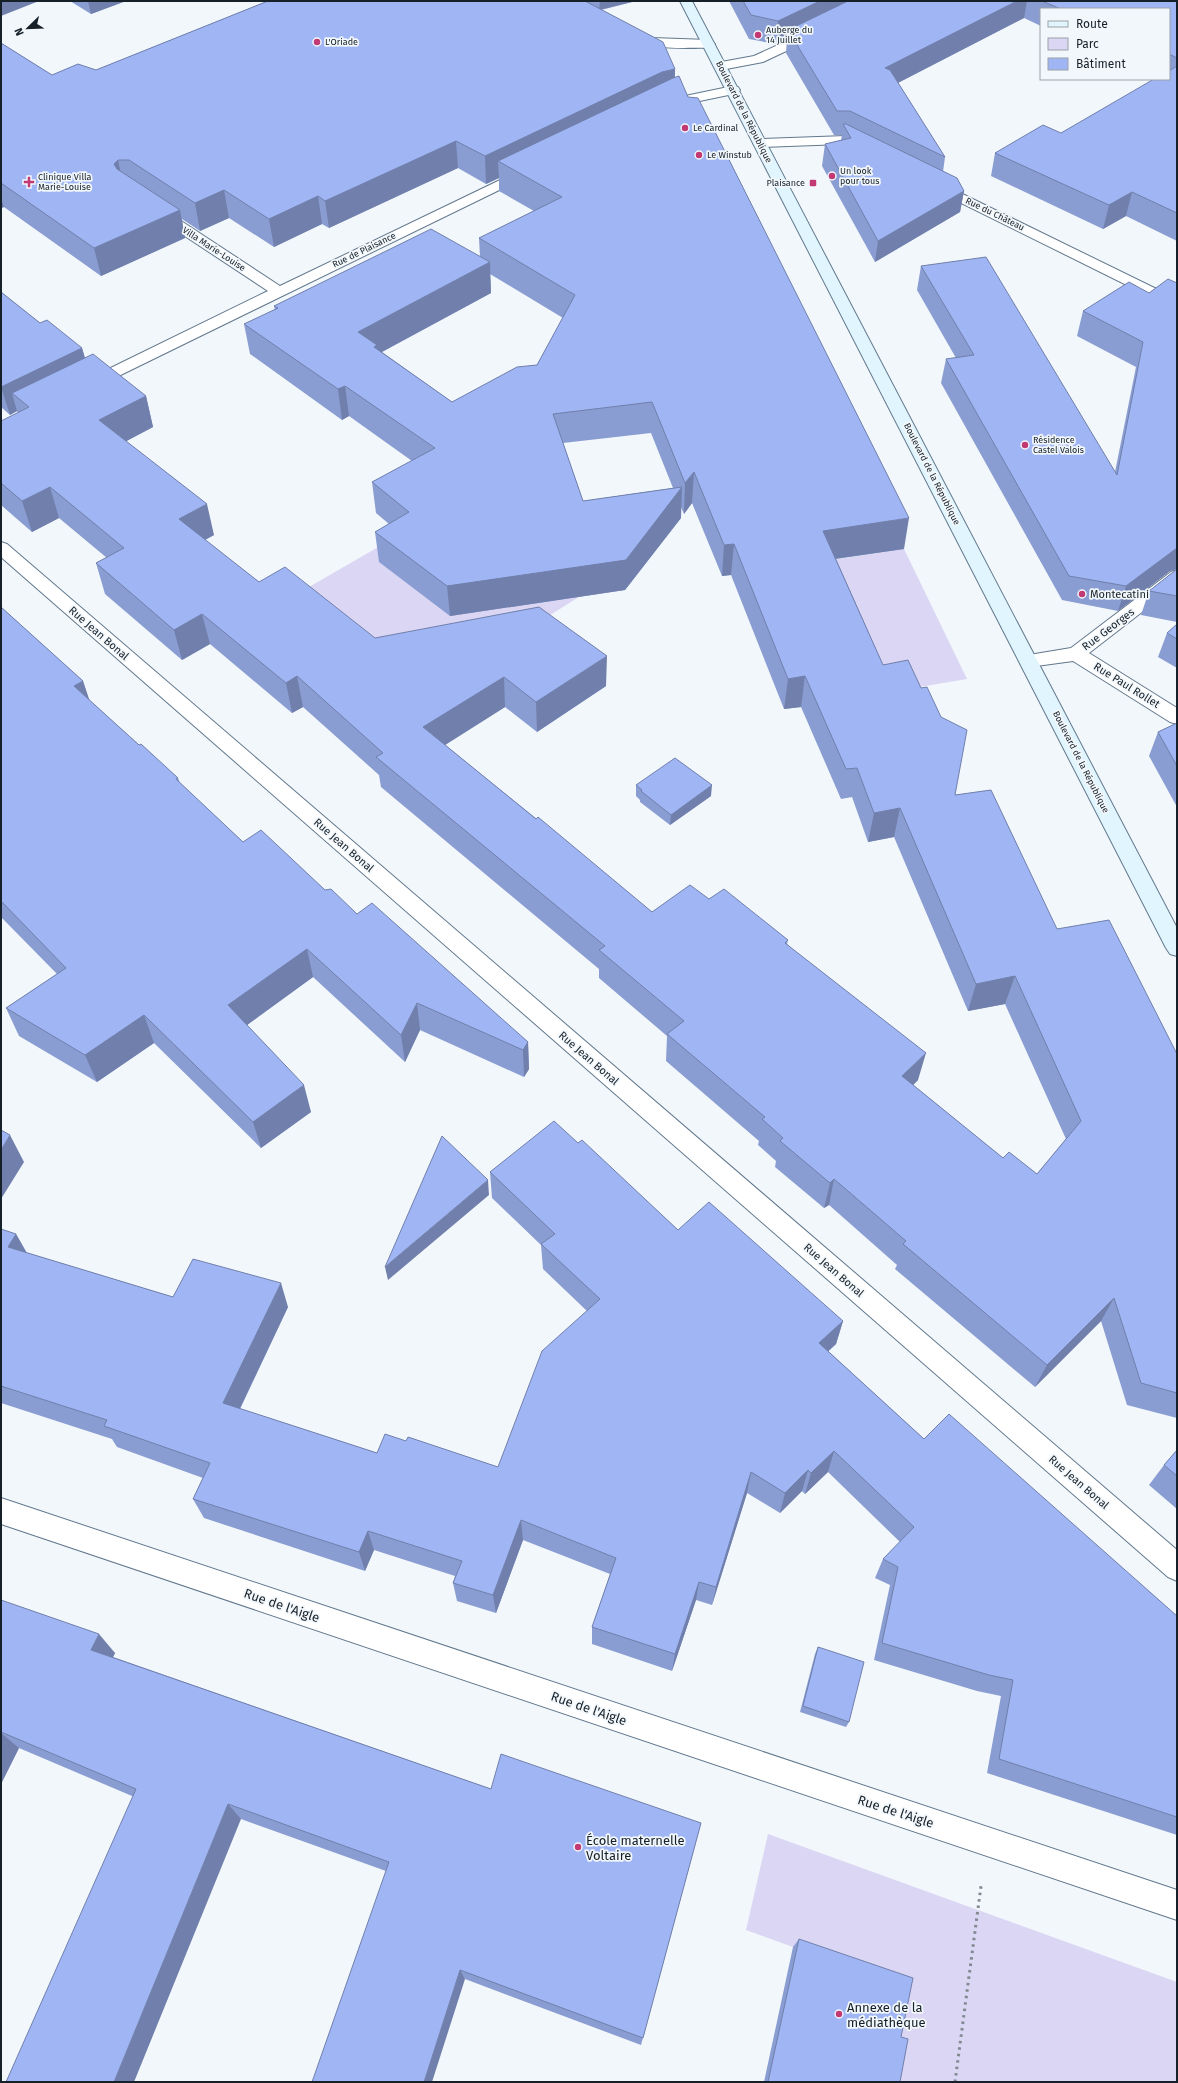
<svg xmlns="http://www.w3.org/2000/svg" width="1178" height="2083" viewBox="0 0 1178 2083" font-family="'Fira Sans',sans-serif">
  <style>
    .green { fill: #dad6f4 }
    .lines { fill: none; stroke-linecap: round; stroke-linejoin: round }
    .minor-casing { stroke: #62788d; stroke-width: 2 }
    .secondary-casing { stroke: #62788d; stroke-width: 2 }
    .path { stroke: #81898f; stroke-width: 3; stroke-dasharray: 2.5 4; stroke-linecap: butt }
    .minor { fill: #fff; fill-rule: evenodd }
    .secondary { fill: #e0f5fd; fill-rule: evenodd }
    .wall { fill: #8a9dd2; fill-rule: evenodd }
    .shaded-wall { fill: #707fab }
    .building { fill: #a0b6f4; stroke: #707fab }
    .poi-dot { fill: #c23974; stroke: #f2f7fb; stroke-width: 1.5 }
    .labels { text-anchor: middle; stroke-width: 3.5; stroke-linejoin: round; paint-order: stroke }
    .far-poi-label { font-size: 9px; fill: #162028; stroke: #f2f7fb; text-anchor: start }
    .far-street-label { font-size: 9px; fill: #162028; stroke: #f2f7fb }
    .poi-label { font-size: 11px; fill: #162028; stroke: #f2f7fb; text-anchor: start }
    .street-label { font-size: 11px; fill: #162028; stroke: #f2f7fb }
    .near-street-label { font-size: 13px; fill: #162028; stroke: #f2f7fb }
    .near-poi-label { font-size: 13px; fill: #162028; stroke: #f2f7fb; text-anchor: start }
  </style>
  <rect width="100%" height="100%" fill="#f2f7fb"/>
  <path class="green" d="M 489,483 L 579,597 L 423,694 L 290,598 Z
    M 904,549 L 967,679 L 877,694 L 819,562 Z
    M 768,1834 L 1177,1982 L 1177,2082 L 892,2082 L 793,1947 L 746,1930 Z"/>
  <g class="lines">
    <defs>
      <path id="minor" d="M 813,29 L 818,30 L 819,33 L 818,36 L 763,62 L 721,70 L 714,66 L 716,63 L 754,56 Z
        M 636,31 L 652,38 L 709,40 L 715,44 L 709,48 C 690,47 641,52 630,35 Z
        M 733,86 L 738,87 L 740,90 L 738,93 L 666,108 L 659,104 L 666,100 Z
        M 846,136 L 871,148 L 873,151 L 871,154 L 861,154 L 843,144 L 760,147 L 755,146 L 753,143 L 755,140 L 760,139 Z
        M 525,168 L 530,169 L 532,172 L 530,175 L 94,388 L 82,388 L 80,385 L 82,382 L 268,291 L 153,215 L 151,212 L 153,209 L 163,209 L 280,286 Z
        M 936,181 L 1177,299 L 1177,310 L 931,188 L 929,185 L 931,182 Z
        M 1,542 L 7,544 L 1177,1550 L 1177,1581 L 1168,1577 L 1,557 Z
        M 1177,570 L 1177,585 L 1089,653 L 1177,708 L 1177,724 L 1170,722 L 1073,661 L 1029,667 L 1022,666 L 1020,661 L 1022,656 L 1029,655 L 1071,648 L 1171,572 Z
        M 1,1498 L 1177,1890 L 1177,1920 L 1,1524 Z"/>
      <path id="secondary" d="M 680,1 L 692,1 L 1177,928 L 1177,956 L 1170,954 L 1166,948 Z"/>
    </defs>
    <use href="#minor" class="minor-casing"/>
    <use href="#secondary" class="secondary-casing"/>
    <path class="path" d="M 955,2082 L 981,1886"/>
    <use href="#minor" class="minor"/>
    <use href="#secondary" class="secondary"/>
  </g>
  <path class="wall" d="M 70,1 L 126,1 L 91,14 Z
    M 268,1 L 636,1 L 601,10 L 675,69 L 675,77 L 688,97 L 904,549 L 836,559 L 883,665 L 955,795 L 1057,929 L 1177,1054 L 1177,1418 L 1127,1405 L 1101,1321 L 1035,1387 L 895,1269 L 897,1265 L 829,1205 L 824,1208 L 775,1167 L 776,1161 L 758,1145 L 759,1141 L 666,1061 L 667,1036 L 599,978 L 599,969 L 381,787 L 379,775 L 303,707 L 292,713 L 210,644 L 182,660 L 105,594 L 96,563 L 107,558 L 59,518 L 32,532 L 1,505 L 1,421 L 18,413 L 17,411 L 10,415 L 1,407 L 1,292 L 40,323 L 82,348 L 85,358 L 146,396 L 153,427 L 126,441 L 214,535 L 205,540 L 259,582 L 375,638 L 606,686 L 537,732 L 505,707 L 445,745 L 652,912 L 709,899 L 788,940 L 787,944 L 918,1080 L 913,1085 L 1003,1158 L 1037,1174 L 1066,1139 L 1005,1004 L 968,1011 L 894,837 L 868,842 L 852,797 L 841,799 L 801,707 L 784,709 L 731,575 L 722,576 L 692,503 L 684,514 L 681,507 L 681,518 L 625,590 L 450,616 L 379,562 L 375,532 L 389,524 L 376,513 L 372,482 L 412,461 L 349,416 L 342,420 L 250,354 L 244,324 L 275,310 L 274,306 L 480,257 L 479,238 L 534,211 L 499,191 L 499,178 L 486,184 L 458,168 L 329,228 L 322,224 L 274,247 L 229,218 L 200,231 L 182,219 L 185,238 L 101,276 L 4,207 L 1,208 L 1,43 L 52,75 L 96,70 ZM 490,274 L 563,318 L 537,365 L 452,402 L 382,352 L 491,293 ZM 651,433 L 673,488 L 583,501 L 563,443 Z
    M 729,1 L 1177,1 L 1177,241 L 1126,216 L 1103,229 L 991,176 L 995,153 L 1061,133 L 1169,79 L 1169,9 L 1041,9 L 1041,26 L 1024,18 L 898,83 L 945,157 L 943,172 L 964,191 L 960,212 L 875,262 L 822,166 L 825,144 L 841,140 L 842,135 L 834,135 L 786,53 L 787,39 L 776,44 L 749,39 Z
    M 921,266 L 1115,472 L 1136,367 L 1077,336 L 1083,311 L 1149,293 L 1176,283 L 1177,281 L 1177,569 L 1170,571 L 1118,611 L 1062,600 L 941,383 L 946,359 L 956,358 L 917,290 Z
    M 1177,569 L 1177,622 L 1141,615 L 1149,591 Z
    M 1,607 L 83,681 L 89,700 L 139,745 L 178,778 L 180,783 L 243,842 L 325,890 L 528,1042 L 529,1069 L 524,1077 L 420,1030 L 405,1062 L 313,977 L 247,1025 L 311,1112 L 261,1148 L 154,1043 L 97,1082 L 19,1036 L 6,1008 L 57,974 L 1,917 Z
    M 1177,624 L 1177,668 L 1158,657 L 1167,633 Z
    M 1177,723 L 1177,807 L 1149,756 L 1158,732 Z
    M 636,785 L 711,796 L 670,825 L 640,802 L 640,800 L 636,796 Z
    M 578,1143 L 678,1230 L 843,1321 L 836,1344 L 828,1351 L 924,1439 L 1177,1616 L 1177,1835 L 987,1773 L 1001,1696 L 977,1691 L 874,1660 L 890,1585 L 875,1578 L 883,1559 L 900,1542 L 828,1472 L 805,1494 L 802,1491 L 780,1513 L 747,1493 L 712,1605 L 696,1600 L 672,1671 L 592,1644 L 592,1627 L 610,1574 L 523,1540 L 496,1613 L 457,1601 L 453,1583 L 455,1576 L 374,1550 L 365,1571 L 204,1518 L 193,1499 L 203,1478 L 117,1447 L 112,1439 L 1,1403 L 1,1229 L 16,1234 L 27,1253 L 173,1297 L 288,1307 L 240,1409 L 377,1453 L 406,1441 L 498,1467 L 587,1311 L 543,1269 L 541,1245 L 492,1198 L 490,1172 Z
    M 1177,1450 L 1177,1509 L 1149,1485 L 1164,1465 Z
    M 1,1600 L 115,1653 L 113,1657 L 491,1789 L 701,1823 L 641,2045 L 465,1979 L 386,1871 L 241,1819 L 132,1796 L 19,1748 L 1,1784 Z
    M 818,1647 L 849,1722 L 846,1727 L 800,1712 L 815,1654 Z
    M 799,1939 L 901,2037 L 900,2082 L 764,2082 L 793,1947 Z"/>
  <path class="shaded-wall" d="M 1,1 L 39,1 L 1,16 Z
    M 88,1 L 126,1 L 91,14 Z
    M 600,1 L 636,1 L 599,10 Z
    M 820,1 L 866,1 L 788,30 L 787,39 L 776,44 L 778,21 Z
    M 1017,1 L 1027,1 L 1024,18 L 882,91 L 885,68 Z
    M 675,69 L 674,96 L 498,161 L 499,178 L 486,184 L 485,156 L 662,72 Z
    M 456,141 L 458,168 L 329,228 L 325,201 Z
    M 118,160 L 124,188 L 114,164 Z
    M 224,190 L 229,218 L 200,231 L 195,203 Z
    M 964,191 L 960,212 L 875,262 L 878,241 Z
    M 1132,192 L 1126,216 L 1103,229 L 1109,205 Z
    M 318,196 L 322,224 L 274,247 L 269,219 Z
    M 1,198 L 4,207 L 1,208 Z
    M 180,210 L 185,238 L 101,276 L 94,248 Z
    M 490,262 L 491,293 L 378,354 L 358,332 Z
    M 82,348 L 90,376 L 12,393 L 17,411 L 10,415 L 1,387 Z
    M 345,386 L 349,416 L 342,420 L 338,389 Z
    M 146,396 L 153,427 L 108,451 L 99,420 Z
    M 694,472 L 692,503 L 684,514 L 685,483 Z
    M 50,487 L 59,518 L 32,532 L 22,501 Z
    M 682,487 L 681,518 L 625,590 L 450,616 L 447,586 Z
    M 207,504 L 214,535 L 186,550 L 179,519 Z
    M 909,518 L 904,549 L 819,561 L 823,531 Z
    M 734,544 L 731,575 L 722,576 L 724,545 Z
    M 1177,548 L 1177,569 L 1170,571 L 1118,611 L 1126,586 Z
    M 202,614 L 210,644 L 182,660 L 174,630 Z
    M 607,656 L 606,686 L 537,732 L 536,702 Z
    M 297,676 L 303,707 L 292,713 L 286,683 Z
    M 805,676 L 801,707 L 784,709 L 788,679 Z
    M 504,677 L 505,707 L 426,757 L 423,727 Z
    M 83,681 L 93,711 L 74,686 Z
    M 712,785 L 711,796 L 670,825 L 671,815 Z
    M 900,808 L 894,837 L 868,842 L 874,813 Z
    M 307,949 L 313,977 L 236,1033 L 228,1005 Z
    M 1015,976 L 1005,1004 L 968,1011 L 976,984 Z
    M 417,1003 L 420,1030 L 405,1062 L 401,1035 Z
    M 144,1015 L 154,1043 L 97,1082 L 85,1055 Z
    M 528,1042 L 529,1069 L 524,1077 L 523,1050 Z
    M 926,1053 L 918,1080 L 895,1103 L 902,1076 Z
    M 304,1085 L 311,1112 L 261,1148 L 253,1122 Z
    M 10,1135 L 24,1162 L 1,1199 L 1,1150 Z
    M 834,1179 L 829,1205 L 824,1208 L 830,1183 Z
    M 488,1180 L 489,1195 L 388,1280 L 385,1267 Z
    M 16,1234 L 30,1259 L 8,1247 Z
    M 281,1283 L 288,1307 L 232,1425 L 223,1403 Z
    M 1114,1298 L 1101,1321 L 1035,1387 L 1047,1365 Z
    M 843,1321 L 836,1344 L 813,1366 L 819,1343 Z
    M 834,1451 L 828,1472 L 805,1494 L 811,1473 Z
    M 808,1470 L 802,1491 L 780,1513 L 785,1493 Z
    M 751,1472 L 747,1493 L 712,1605 L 716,1587 Z
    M 521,1520 L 523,1540 L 496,1613 L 493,1595 Z
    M 368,1531 L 374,1550 L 365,1571 L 359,1552 Z
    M 699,1582 L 696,1600 L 672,1671 L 675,1654 Z
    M 99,1634 L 115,1653 L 107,1669 L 91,1650 Z
    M 1,1733 L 19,1748 L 1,1784 Z
    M 228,1804 L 241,1819 L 134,2082 L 114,2082 Z
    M 460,1970 L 465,1979 L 432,2082 L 424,2082 Z"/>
  <path class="building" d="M 268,1 L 585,1 L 663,42 L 675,69 L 662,72 L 485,156 L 456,141 L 325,201 L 318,196 L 269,219 L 224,190 L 195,203 L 129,160 L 118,160 L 114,164 L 117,169 L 180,210 L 94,248 L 1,183 L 1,43 L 52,75 L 78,64 L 96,70 Z
    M 743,1 L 820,1 L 778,21 L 751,15 Z
    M 848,1 L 1017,1 L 885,68 L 890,70 L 945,157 L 850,111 L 837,111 L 788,30 Z
    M 1042,1 L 1177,1 L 1177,58 L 1169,54 L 1169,9 L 1061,9 Z
    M 1177,66 L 1177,213 L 1132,192 L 1109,205 L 995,153 L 1043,125 L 1061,133 L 1154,79 L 1169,79 L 1169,71 Z
    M 679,76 L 688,97 L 698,98 L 909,518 L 823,531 L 883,665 L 908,660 L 921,688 L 927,687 L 941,717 L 967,730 L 955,795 L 991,790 L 1057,929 L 1109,920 L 1177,1054 L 1177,1393 L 1141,1383 L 1114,1298 L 1047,1365 L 903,1244 L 906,1241 L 834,1179 L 830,1183 L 780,1141 L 783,1138 L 762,1119 L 765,1117 L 667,1034 L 684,1021 L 599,950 L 605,946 L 376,757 L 383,753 L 297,676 L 286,683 L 202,614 L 174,630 L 96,563 L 124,548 L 50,487 L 22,501 L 1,483 L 1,421 L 29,407 L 12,393 L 93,354 L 146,396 L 99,420 L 207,504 L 179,519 L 259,582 L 285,567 L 375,638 L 539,607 L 607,656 L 536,702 L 504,677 L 423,727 L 536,819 L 538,817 L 652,912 L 690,885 L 709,899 L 724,889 L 788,940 L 785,943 L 926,1053 L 902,1076 L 1003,1158 L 1009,1152 L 1037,1174 L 1081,1121 L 1015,976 L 976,984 L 900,808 L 874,813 L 857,768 L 846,769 L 805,676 L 788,679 L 734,544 L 724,545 L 694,472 L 685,483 L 652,402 L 553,414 L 583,501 L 682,487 L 626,560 L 447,586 L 375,532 L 409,512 L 372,482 L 435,448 L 345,386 L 338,389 L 244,324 L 278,308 L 274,306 L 431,229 L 490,262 L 358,332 L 377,345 L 374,347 L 452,402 L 517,367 L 537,365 L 575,295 L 479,238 L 562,197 L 498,161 L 673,78 Z
    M 843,124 L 846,124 L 957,178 L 964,191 L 878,241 L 825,144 L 851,138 Z
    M 986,257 L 1117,475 L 1143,342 L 1083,311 L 1129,282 L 1149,293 L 1168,279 L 1177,283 L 1177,548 L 1126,586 L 1069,576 L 946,359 L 974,355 L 921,266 Z
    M 1,292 L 40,323 L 47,320 L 82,348 L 1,387 Z
    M 1177,569 L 1177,596 L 1149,591 Z
    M 1,607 L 83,681 L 74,686 L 139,745 L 141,744 L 178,778 L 176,779 L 243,842 L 261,830 L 325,890 L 331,889 L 357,914 L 372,903 L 528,1042 L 523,1050 L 417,1003 L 401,1035 L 307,949 L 228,1005 L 304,1085 L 253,1122 L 144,1015 L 85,1055 L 6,1008 L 66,968 L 1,901 Z
    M 1177,624 L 1177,639 L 1167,633 Z
    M 1177,723 L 1177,766 L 1158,732 Z
    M 675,758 L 712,785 L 671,815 L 641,791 L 642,790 L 636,785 Z
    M 554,1121 L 578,1143 L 582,1140 L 678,1230 L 709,1202 L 843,1321 L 819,1343 L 924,1439 L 949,1414 L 1177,1616 L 1177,1817 L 999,1759 L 1013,1680 L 989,1675 L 882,1643 L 898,1567 L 883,1559 L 914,1527 L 834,1451 L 811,1473 L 808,1470 L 785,1493 L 751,1472 L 716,1587 L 699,1582 L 675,1654 L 592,1627 L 616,1558 L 521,1520 L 493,1595 L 453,1583 L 462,1561 L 368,1531 L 359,1552 L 193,1499 L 210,1463 L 104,1426 L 107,1420 L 1,1386 L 1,1229 L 16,1234 L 8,1247 L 173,1297 L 193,1259 L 281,1283 L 223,1403 L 377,1453 L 385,1434 L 406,1441 L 408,1437 L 498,1467 L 542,1351 L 600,1299 L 541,1244 L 555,1234 L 490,1172 Z
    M 1,1130 L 10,1135 L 1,1150 Z
    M 442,1136 L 488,1180 L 385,1267 Z
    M 1177,1450 L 1177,1476 L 1164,1465 Z
    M 1,1600 L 99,1634 L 91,1650 L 491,1789 L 501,1754 L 701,1823 L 643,2038 L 460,1970 L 424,2082 L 312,2082 L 389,1862 L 228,1804 L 114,2082 L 6,2082 L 136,1789 L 1,1732 Z
    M 818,1647 L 864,1662 L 849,1722 L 803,1706 Z
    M 799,1939 L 913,1978 L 901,2037 L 908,2039 L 900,2082 L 768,2082 Z"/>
  <g class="poi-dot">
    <circle cx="758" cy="35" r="4"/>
    <circle cx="317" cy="42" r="4"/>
    <circle cx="685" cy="128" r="4"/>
    <circle cx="699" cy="155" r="4"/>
    <circle cx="832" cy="176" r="4"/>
    <path d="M27 176h4v4h4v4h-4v4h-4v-4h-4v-4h4z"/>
    <rect x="809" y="179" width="8" height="8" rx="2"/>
    <circle cx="1025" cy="445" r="4"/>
    <circle cx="1082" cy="594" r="4"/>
    <circle cx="578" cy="1847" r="4"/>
    <circle cx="839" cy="2014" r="4"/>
  </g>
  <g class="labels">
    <g class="far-poi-label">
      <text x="766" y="33">Auberge du<tspan x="766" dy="10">14 Juillet</tspan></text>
      <text x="325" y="45">L'Oriade</text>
      <text x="693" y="131">Le Cardinal</text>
      <text x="707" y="158">Le Winstub</text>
      <text x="840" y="174">Un look<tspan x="840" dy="10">pour tous</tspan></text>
      <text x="38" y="180">Clinique Villa<tspan x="38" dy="10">Marie-Louise</tspan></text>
      <text x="805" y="186" text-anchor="end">Plaisance</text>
      <text x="1033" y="443">Résidence<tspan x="1033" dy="10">Castel Valois</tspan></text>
    </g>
    <g class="far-street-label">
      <text transform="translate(744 112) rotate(63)" y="3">Boulevard de la République</text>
      <text transform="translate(995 214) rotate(26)" y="3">Rue du Château</text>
      <text transform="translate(214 249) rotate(33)" y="3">Villa Marie-Louise</text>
      <text transform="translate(364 250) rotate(-26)" y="3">Rue de Plaisance</text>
      <text transform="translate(932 474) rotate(63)" y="3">Boulevard de la République</text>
      <text transform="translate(1081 762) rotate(63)" y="3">Boulevard de la République</text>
    </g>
    <g class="poi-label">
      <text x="1090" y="598">Montecatini</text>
    </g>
    <g class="street-label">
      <text transform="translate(1108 629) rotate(-37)" y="4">Rue Georges</text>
      <text transform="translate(99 633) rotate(41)" y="4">Rue Jean Bonal</text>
      <text transform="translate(1127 685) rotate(32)" y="4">Rue Paul Rollet</text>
      <text transform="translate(344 845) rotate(41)" y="4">Rue Jean Bonal</text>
      <text transform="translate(589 1058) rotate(41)" y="4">Rue Jean Bonal</text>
      <text transform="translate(834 1270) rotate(41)" y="4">Rue Jean Bonal</text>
      <text transform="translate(1079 1482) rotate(41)" y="4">Rue Jean Bonal</text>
    </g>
    <g class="near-street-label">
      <text transform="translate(282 1605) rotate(19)" y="5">Rue de l'Aigle</text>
      <text transform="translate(589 1708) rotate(19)" y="5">Rue de l'Aigle</text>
      <text transform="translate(896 1811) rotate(18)" y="5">Rue de l'Aigle</text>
    </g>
    <g class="near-poi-label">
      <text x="586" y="1845">École maternelle<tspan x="586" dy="15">Voltaire</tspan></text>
      <text x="847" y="2012">Annexe de la<tspan x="847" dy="15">médiathèque</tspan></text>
    </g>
  </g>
  <rect width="1178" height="2083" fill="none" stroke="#162028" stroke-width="4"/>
  <rect x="1040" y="8" width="130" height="72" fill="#f2f7fb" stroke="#9aa1a7"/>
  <rect x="1048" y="21" width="20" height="6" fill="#e0f5fd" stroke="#9aa1a7"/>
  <text x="1076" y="28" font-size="12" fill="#162028">Route</text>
  <rect x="1048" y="38" width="20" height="12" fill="#dad6f4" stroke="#9aa1a7"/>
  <text x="1076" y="48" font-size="12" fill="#162028">Parc</text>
  <rect x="1048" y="58" width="20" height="12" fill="#a0b6f4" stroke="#9aa1a7"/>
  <text x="1076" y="68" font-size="12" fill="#162028">Bâtiment</text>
  <g transform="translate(28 28) rotate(247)" stroke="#f2f7fb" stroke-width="3" paint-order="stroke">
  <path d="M0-3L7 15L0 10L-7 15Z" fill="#162028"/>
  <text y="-6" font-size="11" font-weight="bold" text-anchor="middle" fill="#162028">N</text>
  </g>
</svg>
